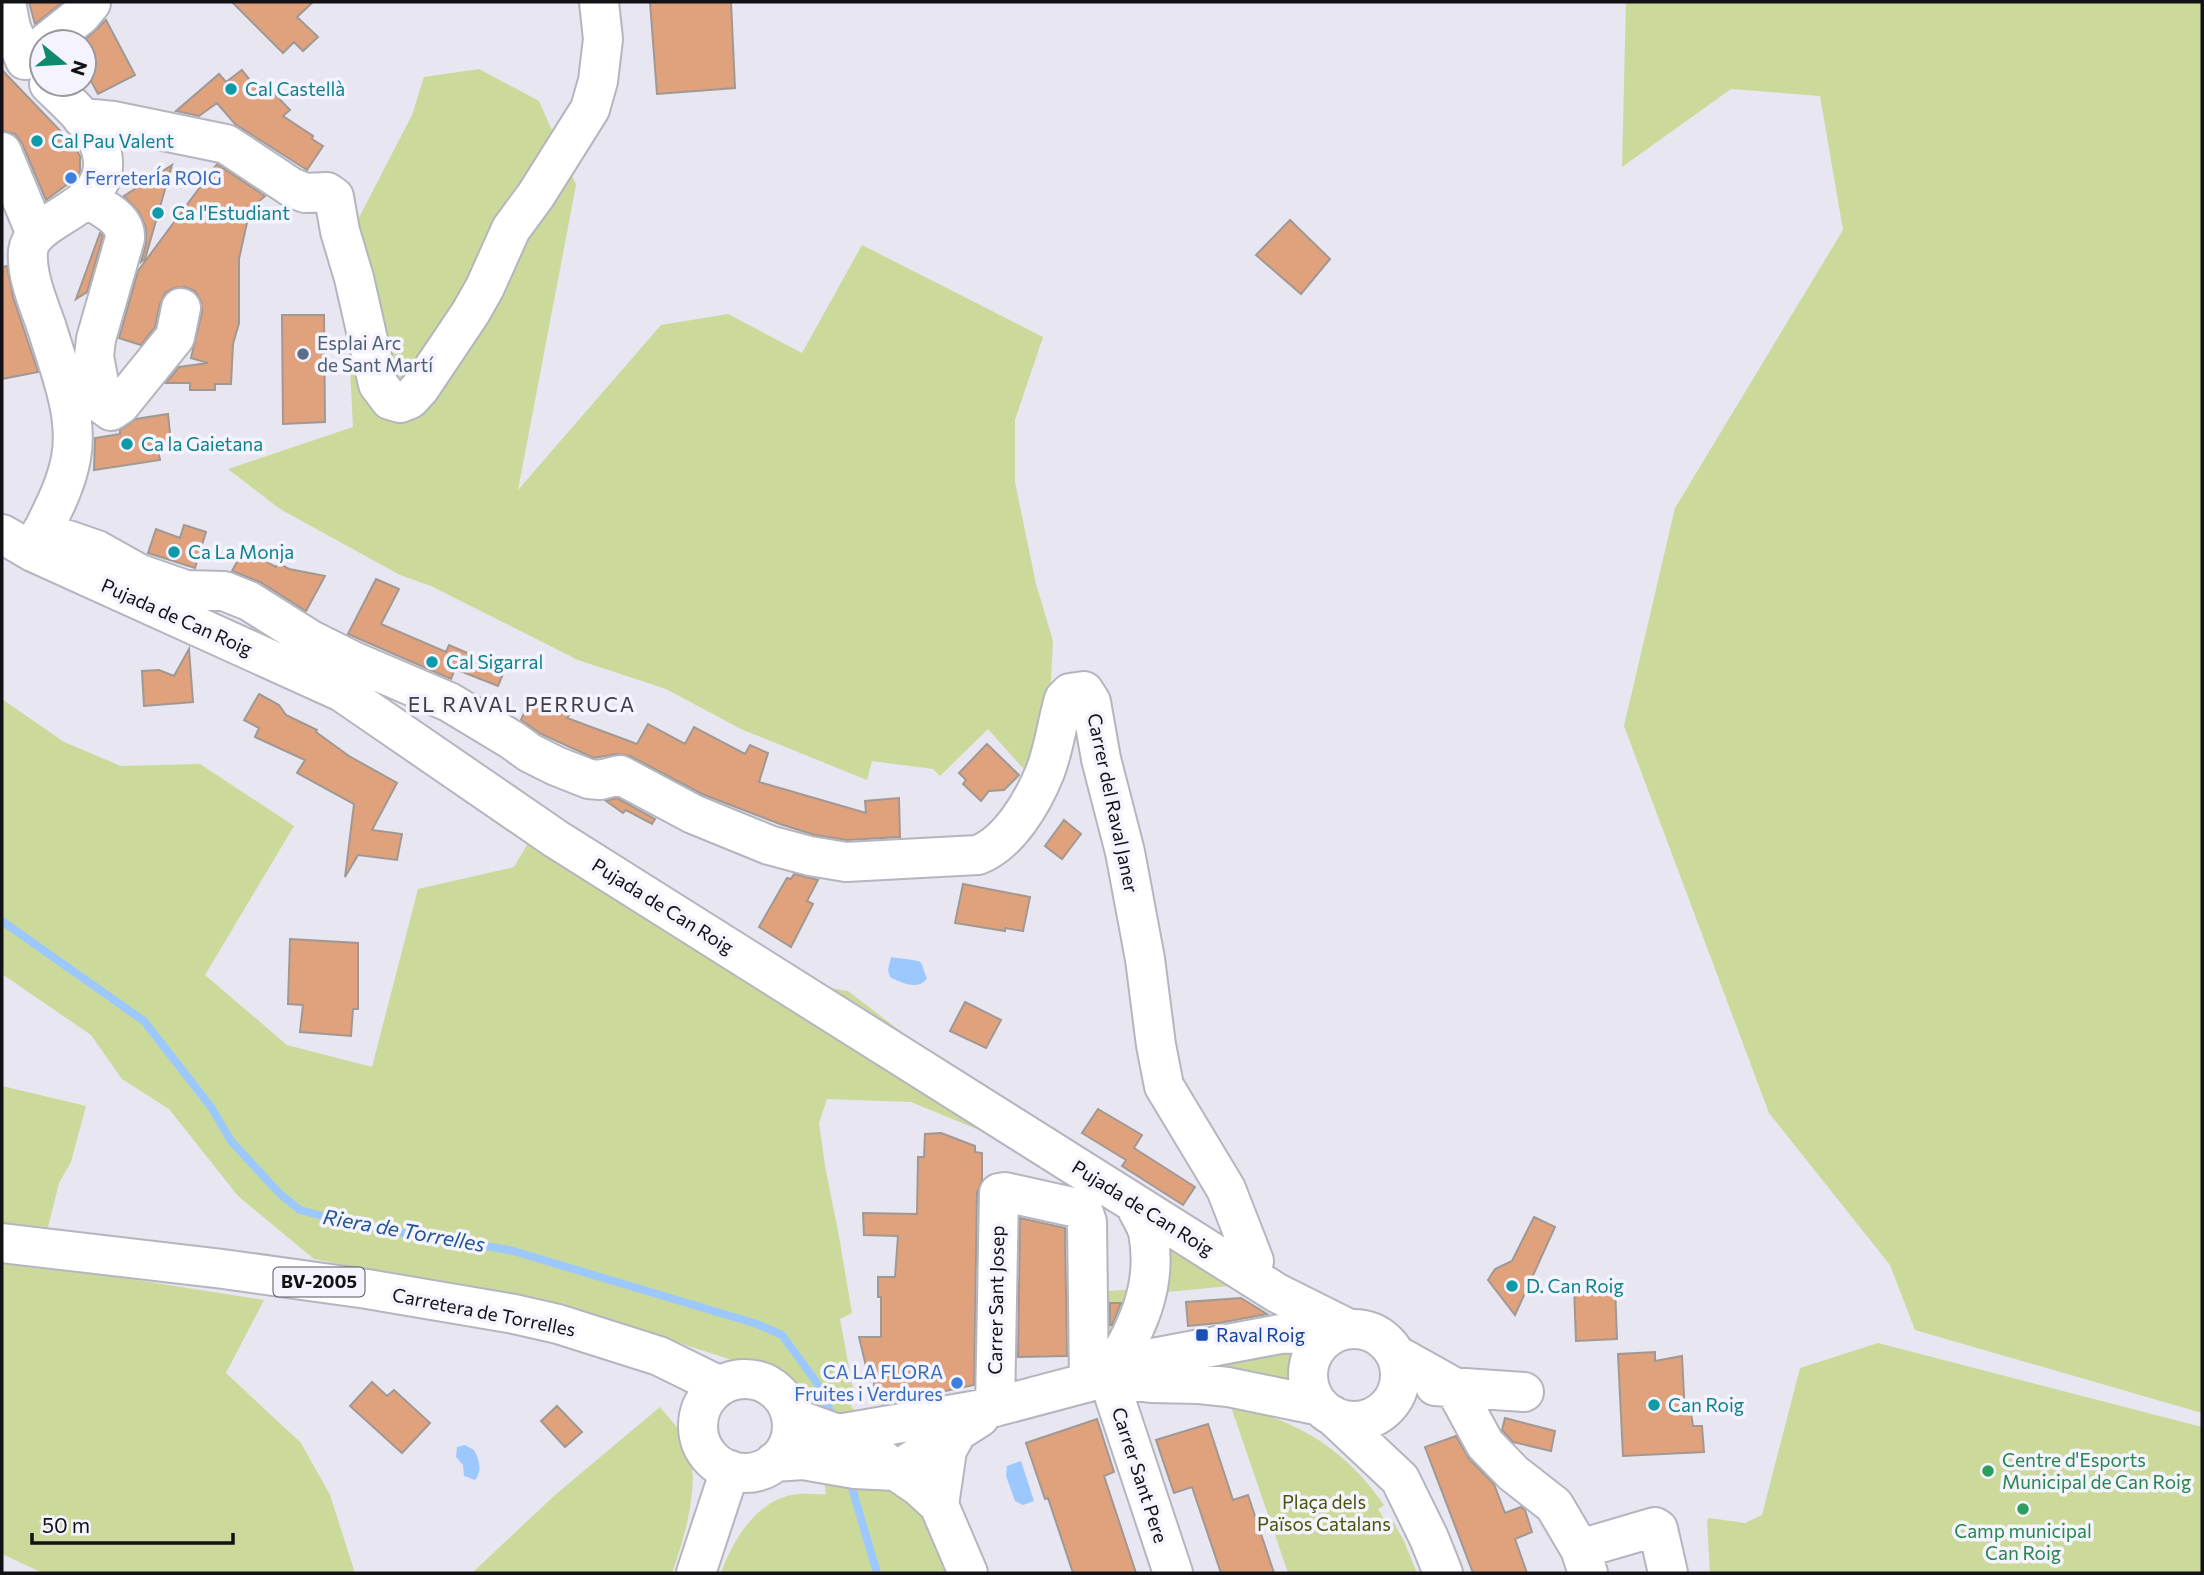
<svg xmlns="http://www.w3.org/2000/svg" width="2204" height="1575" viewBox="0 0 2204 1575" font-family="Commissioner,sans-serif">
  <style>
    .green { fill: #cbda9a }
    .water { fill: #9dc8fd }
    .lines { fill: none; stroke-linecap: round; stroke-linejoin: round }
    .stream { stroke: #9dc8fd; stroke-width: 8 }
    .building { fill: #dfa27d; stroke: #a29893; stroke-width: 2 }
    .minor-casing { stroke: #b5b5bf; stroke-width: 42 }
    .major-casing { stroke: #b5b5bf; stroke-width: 42 }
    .minor { stroke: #fff; stroke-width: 38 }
    .major { stroke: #fff; stroke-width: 38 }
    .culture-dot { fill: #0f9aa8; stroke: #f4f3fe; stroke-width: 2.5 }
    .shop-dot { fill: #3f7fe0; stroke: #f4f3fe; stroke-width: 2.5 }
    .service-dot { fill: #5c6f8a; stroke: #f4f3fe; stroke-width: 2.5 }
    .transit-dot { fill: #1a4fb4; stroke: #f4f3fe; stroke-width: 2.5 }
    .leisure-dot { fill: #2e9e5b; stroke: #f4f3fe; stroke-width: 2.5 }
    .labels { text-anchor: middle; stroke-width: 7; stroke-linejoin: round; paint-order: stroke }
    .shield { fill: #f4f3fe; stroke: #56565c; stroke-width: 2 }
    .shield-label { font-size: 18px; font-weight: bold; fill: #121216 }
    .culture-label { font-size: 19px; fill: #0d838f; stroke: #f4f3fe; text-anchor: start }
    .shop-label { font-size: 19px; fill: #366cbe; stroke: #f4f3fe; text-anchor: start }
    .service-label { font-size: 19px; fill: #4e5e75; stroke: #f4f3fe; text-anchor: start }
    .street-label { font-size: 19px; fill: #121216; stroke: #f4f3fe }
    .transit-label { font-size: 19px; fill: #164399; stroke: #f4f3fe; text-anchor: start }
    .leisure-label { font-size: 19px; fill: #27864d; stroke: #f4f3fe; text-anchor: start }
    .park-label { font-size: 19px; fill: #485408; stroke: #f4f3fe }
    .neighbourhood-label { font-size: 21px; letter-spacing: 2px; fill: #403f48; stroke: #f4f3fe }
    .water-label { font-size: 21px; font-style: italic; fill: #1f5595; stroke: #f4f3fe }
  </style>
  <rect width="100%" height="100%" fill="#e7e6f1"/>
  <path class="green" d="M 1626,2 L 2202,2 L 2202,1413 L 1915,1330 L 1890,1265 L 1769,1113 L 1624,726 L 1675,508 L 1843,230 L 1820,96 L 1731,89 L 1622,167 Z
    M 479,69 L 539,101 L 576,185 L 518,490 L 661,325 L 728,314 L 802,353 L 862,245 L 1043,337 L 1015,420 L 1015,482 L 1036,584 L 1053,641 L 1050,698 L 1030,776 L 988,729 L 940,776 L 933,769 L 872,761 L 867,780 L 741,729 L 666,689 L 578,660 L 431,586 L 400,575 L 280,509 L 228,469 L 353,427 L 349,349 L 350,235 L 412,115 L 424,77 Z
    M 2,699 L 64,742 L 121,766 L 200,764 L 294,826 L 205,975 L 287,1045 L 372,1067 L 418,889 L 514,867 L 540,823 L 808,984 L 848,991 L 1014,1118 L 989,1134 L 911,1102 L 827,1099 L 819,1123 L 825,1166 L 838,1231 L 852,1313 L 840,1319 L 854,1395 L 851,1407 L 955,1496 L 982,1573 L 721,1573 C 733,1539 758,1498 798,1494 C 807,1493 817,1495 826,1494 L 812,1408 L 796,1381 L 587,1313 L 314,1259 L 238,1196 L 169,1109 L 122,1079 L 91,1035 L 2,974 Z
    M 2,1086 L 86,1106 L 71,1162 L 59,1183 L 48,1227 L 2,1223 Z
    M 1159,1240 L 1240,1285 L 1157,1293 Z
    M 2,1264 L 124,1278 L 264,1300 L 226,1373 L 301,1443 L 330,1495 L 355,1573 L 43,1573 L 2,1554 Z
    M 1135,1289 L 1111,1343 L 1097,1326 L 1119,1325 L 1124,1303 L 1097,1304 L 1097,1292 Z
    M 1274,1343 L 1292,1349 L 1292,1380 L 1286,1384 L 1188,1375 Z
    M 1878,1343 L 2202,1427 L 2202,1573 L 1710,1573 L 1707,1520 L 1709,1518 L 1745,1523 L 1762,1515 L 1800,1368 Z
    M 1230,1404 C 1297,1421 1344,1447 1384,1505 L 1378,1509 L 1386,1522 L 1392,1519 L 1404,1541 L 1417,1573 L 1288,1573 Z
    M 660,1407 C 668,1417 678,1427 684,1438 C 704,1475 685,1536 672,1573 L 472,1573 L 555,1495 Z"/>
  <path class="water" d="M 891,957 C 896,958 919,960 920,962 C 923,964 924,973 927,978 C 919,991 901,983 890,977 L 888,970 Z
    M 465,1445 L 474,1450 C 480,1460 482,1472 475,1480 L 464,1476 L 463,1465 L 456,1457 L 457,1447 Z
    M 1021,1461 L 1034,1501 L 1023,1505 L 1015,1501 L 1006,1476 L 1007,1466 Z"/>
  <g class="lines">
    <path class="stream" d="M 2,921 L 144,1021 L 211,1107 L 231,1141 L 281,1195 L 300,1210 L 359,1226 L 510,1250 L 757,1324 L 782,1335 L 817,1383 L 831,1413
      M 850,1481 L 877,1573"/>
  </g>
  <path class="building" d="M 29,2 L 63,2 L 35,24 Z
    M 232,2 L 313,2 L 297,17 L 318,37 L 303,51 L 294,42 L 283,53 Z
    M 650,2 L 731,2 L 735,88 L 657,94 Z
    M 106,20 L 135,75 L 98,94 L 84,68 L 84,41 Z
    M 2,70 L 73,144 L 80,156 L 80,171 L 76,178 L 46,200 L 22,143 L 15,134 L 2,131 Z
    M 242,70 L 260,93 L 268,87 L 290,110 L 283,116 L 313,136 L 312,139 L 323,146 L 307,170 L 235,124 L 217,103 L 199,116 L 176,111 L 219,74 L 226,82 Z
    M 217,164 L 265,196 L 250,209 L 239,259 L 239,323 L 233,344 L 231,384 L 215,384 L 215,390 L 190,390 L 190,383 L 166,383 L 179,367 L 208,363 L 191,358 L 202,312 L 201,301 L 195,291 L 185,287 L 174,288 L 165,293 L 160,304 L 155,327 L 141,345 L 119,338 L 138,271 Z
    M 172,165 L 145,259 L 141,262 L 146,244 L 146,228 L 139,212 L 124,196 Z
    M 1290,220 L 1330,259 L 1301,294 L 1256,255 Z
    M 100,233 L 103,236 L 87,292 L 76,299 Z
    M 7,266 L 13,297 L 38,372 L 2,379 L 2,267 Z
    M 282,315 L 324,315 L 325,422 L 283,424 Z
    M 168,414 L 171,443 L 157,445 L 160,460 L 94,470 L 95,438 L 120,434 L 120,430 L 136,419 Z
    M 184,525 L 206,532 L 195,568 L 148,553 L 156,529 L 180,538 Z
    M 244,549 L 276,567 L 278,563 L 289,569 L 325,576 L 306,611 L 260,582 L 232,571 Z
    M 376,579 L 399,589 L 381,624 L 446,652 L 449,645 L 505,669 L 498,686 L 455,669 L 451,679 L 348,634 Z
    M 189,649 L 193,702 L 144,706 L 142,671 L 159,670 L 174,676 Z
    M 259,694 L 279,705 L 286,715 L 317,730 L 316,732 L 349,756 L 397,783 L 372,830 L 402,834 L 397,860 L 358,855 L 345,877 L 354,804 L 297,773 L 305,760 L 255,737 L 259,728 L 244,720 Z
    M 530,699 L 569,715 L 567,718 L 637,744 L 648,724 L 685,744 L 694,727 L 745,754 L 750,745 L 768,753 L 759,782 L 866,813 L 865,801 L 899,798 L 900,837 L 847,840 L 815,835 L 780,824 L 702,794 L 630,756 L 616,754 L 594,758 L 541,734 L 521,720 Z
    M 987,744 L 1019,775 L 1004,790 L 989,791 L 981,801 L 963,784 L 966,780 L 959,773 Z
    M 617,798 L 655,819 L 652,824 L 626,810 L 623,813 L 606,801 Z
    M 1064,820 L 1081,834 L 1062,859 L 1045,846 Z
    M 794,874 L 818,880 L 807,901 L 813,904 L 791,947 L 759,927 L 787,878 L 791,879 Z
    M 963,884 L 1030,897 L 1023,931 L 1005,928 L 1005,931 L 955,923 Z
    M 290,939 L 358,943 L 358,1009 L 353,1009 L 351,1036 L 300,1032 L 303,1005 L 288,1004 Z
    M 965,1002 L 1001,1020 L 986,1048 L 950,1031 Z
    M 1098,1109 L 1142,1135 L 1134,1148 L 1195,1187 L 1183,1205 L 1122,1166 L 1126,1160 L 1082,1133 Z
    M 941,1133 L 975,1146 L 975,1152 L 982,1153 L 982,1180 L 977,1193 L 974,1385 L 883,1404 L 874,1394 L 874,1371 L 867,1370 L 859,1337 L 881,1337 L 881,1297 L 878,1297 L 878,1277 L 895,1277 L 898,1236 L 864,1235 L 863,1213 L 917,1214 L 918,1157 L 924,1157 L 925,1134 Z
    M 1534,1217 L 1555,1227 L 1515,1315 L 1488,1280 L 1495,1269 L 1512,1261 Z
    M 1020,1218 L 1065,1228 L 1067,1356 L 1018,1357 Z
    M 1615,1285 L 1617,1339 L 1576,1341 L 1574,1287 Z
    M 1241,1298 L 1267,1314 L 1219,1323 L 1188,1326 L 1186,1302 Z
    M 1110,1303 L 1121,1303 L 1112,1325 L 1110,1325 Z
    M 1655,1352 L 1655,1361 L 1682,1356 L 1685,1415 L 1691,1413 L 1693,1426 L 1702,1426 L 1704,1452 L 1623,1456 L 1618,1354 Z
    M 372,1382 L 387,1396 L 394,1390 L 430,1423 L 402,1453 L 350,1406 Z
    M 557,1406 L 582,1432 L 565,1447 L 541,1421 Z
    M 1505,1418 L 1555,1431 L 1551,1451 L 1513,1442 L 1502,1430 Z
    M 1097,1419 L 1114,1472 L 1104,1476 L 1136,1573 L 1073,1573 L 1048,1498 L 1045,1499 L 1026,1443 Z
    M 1208,1424 L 1233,1500 L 1248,1495 L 1274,1573 L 1221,1573 L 1192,1487 L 1174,1493 L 1156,1440 Z
    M 1456,1436 L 1469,1459 L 1494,1484 L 1505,1513 L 1521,1507 L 1525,1510 L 1532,1532 L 1515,1539 L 1527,1573 L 1473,1573 L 1425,1447 Z"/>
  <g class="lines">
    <defs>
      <path id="minor" d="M 6,2 L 11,28 L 25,60
        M 47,42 L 81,15 L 91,3
        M 82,118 L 114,121 L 226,144 L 291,187 L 305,193 L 327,192 L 334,197 L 340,231 L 354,278 L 378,384 L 390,400 L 400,403 L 410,399 L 420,388 L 471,312 L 485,287 L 511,229 L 536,195 L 590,109 L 598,81 L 603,39 L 599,2
        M 2,152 L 36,234
        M 88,199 C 103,209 126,218 125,238 L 96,339 L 94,356 L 103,405 L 111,411 L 120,405 L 175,337 L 181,308
        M 42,531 L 97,550 L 140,574 L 186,590 L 224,591 L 249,601 L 311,640 L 353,661 L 449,702 L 512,740 L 530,753 L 556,766 L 589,779 L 600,780 L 620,775 L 693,814 L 769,845 L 810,856 L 846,862 L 978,855 C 1009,843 1033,802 1045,772 C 1054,749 1057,723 1064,699 L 1070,693 L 1084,691 L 1091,702 L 1101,759 L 1125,852 L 1145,959 L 1156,1045 L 1164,1086 L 1226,1189 L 1254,1261 L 1250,1276
        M 2,534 L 33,552 L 342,692 L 556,839 L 1277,1293 L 1349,1329
        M 33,552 C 46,521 65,492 71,458 C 79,415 59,369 47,328 C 39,305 26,276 28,251 C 32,216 106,212 103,161 C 101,129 70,105 49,84
        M1308 1375a46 46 0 1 1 92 0a46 46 0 1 1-92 0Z
        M 1395,1354 L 1454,1387 L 1485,1444 L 1513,1473 L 1554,1505 L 1580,1549 L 1588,1573
        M 1108,1377 L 1173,1573
        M 1108,1377 C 1135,1331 1159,1289 1148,1232 C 1145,1222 1138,1212 1134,1203
        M 1113,1378 L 1151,1383 L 1199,1384 L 1228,1387 L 1320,1406
        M 1435,1386 L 1524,1392
        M 995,1407 L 999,1193 L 1005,1192 L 1077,1208 L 1084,1213 L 1087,1222 L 1089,1381
        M 1332,1415 L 1400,1479 L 1429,1538 L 1443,1573
        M 838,1434 L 995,1407 L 1108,1377 L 1153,1358 L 1280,1334 L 1337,1331
        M 896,1471 L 980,1417
        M 939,1505 L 947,1450 L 957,1432
        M 1580,1549 L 1655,1527 L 1658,1529 L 1668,1573
        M 696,1573 L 730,1470"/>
      <path id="major" d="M 2,1243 L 223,1269 L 367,1289 L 514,1314 L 558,1324 L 659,1356 L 720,1386
        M698 1426a47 47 0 1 1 94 0a47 47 0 1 1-94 0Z
        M 791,1417 L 863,1443 L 896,1471 L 918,1486 L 939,1505 L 968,1573
        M 774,1462 L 803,1460 L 855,1469 L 896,1471"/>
    </defs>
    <use href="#minor" class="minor-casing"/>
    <use href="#major" class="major-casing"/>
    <use href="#minor" class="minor"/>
    <use href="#major" class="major"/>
  </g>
  <g class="culture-dot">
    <circle cx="231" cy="89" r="7"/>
    <circle cx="37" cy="141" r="7"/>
    <circle cx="158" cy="213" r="7"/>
    <circle cx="127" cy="444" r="7"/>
    <circle cx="174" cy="552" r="7"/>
    <circle cx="432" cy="662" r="7"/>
    <circle cx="1512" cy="1286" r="7"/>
    <circle cx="1654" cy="1405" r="7"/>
  </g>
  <g class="shop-dot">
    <circle cx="71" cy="178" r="7"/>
    <circle cx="957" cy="1383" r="7"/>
  </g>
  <circle class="service-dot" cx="303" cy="354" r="7"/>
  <rect class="transit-dot" x="1195" y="1328" width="14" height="14" rx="3.5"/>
  <g class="leisure-dot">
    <circle cx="1988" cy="1471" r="7"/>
    <circle cx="2023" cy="1509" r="7"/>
  </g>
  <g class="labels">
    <rect class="shield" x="273.5" y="1267.5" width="91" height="29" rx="5"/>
    <g class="shield-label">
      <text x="319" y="1288">BV-2005</text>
    </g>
    <g class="culture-label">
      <text x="245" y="96">Cal Castellà</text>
      <text x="51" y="148">Cal Pau Valent</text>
      <text x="172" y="220">Ca l'Estudiant</text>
      <text x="141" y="451">Ca la Gaietana</text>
      <text x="188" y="559">Ca La Monja</text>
      <text x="446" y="669">Cal Sigarral</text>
      <text x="1526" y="1293">D. Can Roig</text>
      <text x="1668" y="1412">Can Roig</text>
    </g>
    <g class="shop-label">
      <text x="85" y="185">FerreterÍa ROIG</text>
      <text x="943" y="1379" text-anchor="end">CA LA FLORA<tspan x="943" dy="22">Fruites i Verdures</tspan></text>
    </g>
    <g class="service-label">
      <text x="317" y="350">Esplai Arc<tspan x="317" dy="22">de Sant Martí</tspan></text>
    </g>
    <g class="street-label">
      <text transform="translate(177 617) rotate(24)" y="7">Pujada de Can Roig</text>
      <text transform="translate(1113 803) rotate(78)" y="7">Carrer del Raval Janer</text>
      <text transform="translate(663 906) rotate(32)" y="7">Pujada de Can Roig</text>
      <text transform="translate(1143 1208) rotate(32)" y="7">Pujada de Can Roig</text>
      <text transform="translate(996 1300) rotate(-89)" y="7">Carrer Sant Josep</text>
      <text transform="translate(484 1312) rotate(11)" y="7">Carretera de Torrelles</text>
      <text transform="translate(1140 1475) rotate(72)" y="7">Carrer Sant Pere</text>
    </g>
    <g class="transit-label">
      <text x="1216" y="1342">Raval Roig</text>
    </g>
    <g class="leisure-label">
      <text x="2002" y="1467">Centre d'Esports<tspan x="2002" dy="22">Municipal de Can Roig</tspan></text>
      <text x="2023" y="1538" text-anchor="middle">Camp municipal<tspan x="2023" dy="22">Can Roig</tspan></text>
    </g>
    <g class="park-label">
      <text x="1324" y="1509">Plaça dels<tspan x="1324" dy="22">Països Catalans</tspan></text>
    </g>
    <g class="neighbourhood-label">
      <text x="522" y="712">EL RAVAL PERRUCA</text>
    </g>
    <g class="water-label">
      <text transform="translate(404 1231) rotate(10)" y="7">Riera de Torrelles</text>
    </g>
  </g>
  <rect width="2204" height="1575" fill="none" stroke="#121216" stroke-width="7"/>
  <g transform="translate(63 63) rotate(108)"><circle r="33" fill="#f4f3fe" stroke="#9a99a1" stroke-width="2"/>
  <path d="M0-5L12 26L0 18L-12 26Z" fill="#0e8b6f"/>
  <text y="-10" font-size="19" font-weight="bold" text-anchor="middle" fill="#121216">N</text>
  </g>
  <path d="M32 1533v10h201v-10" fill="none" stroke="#121216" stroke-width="3.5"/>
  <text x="42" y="1533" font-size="21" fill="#121216" stroke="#f4f3fe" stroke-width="5" paint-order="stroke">50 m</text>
</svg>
